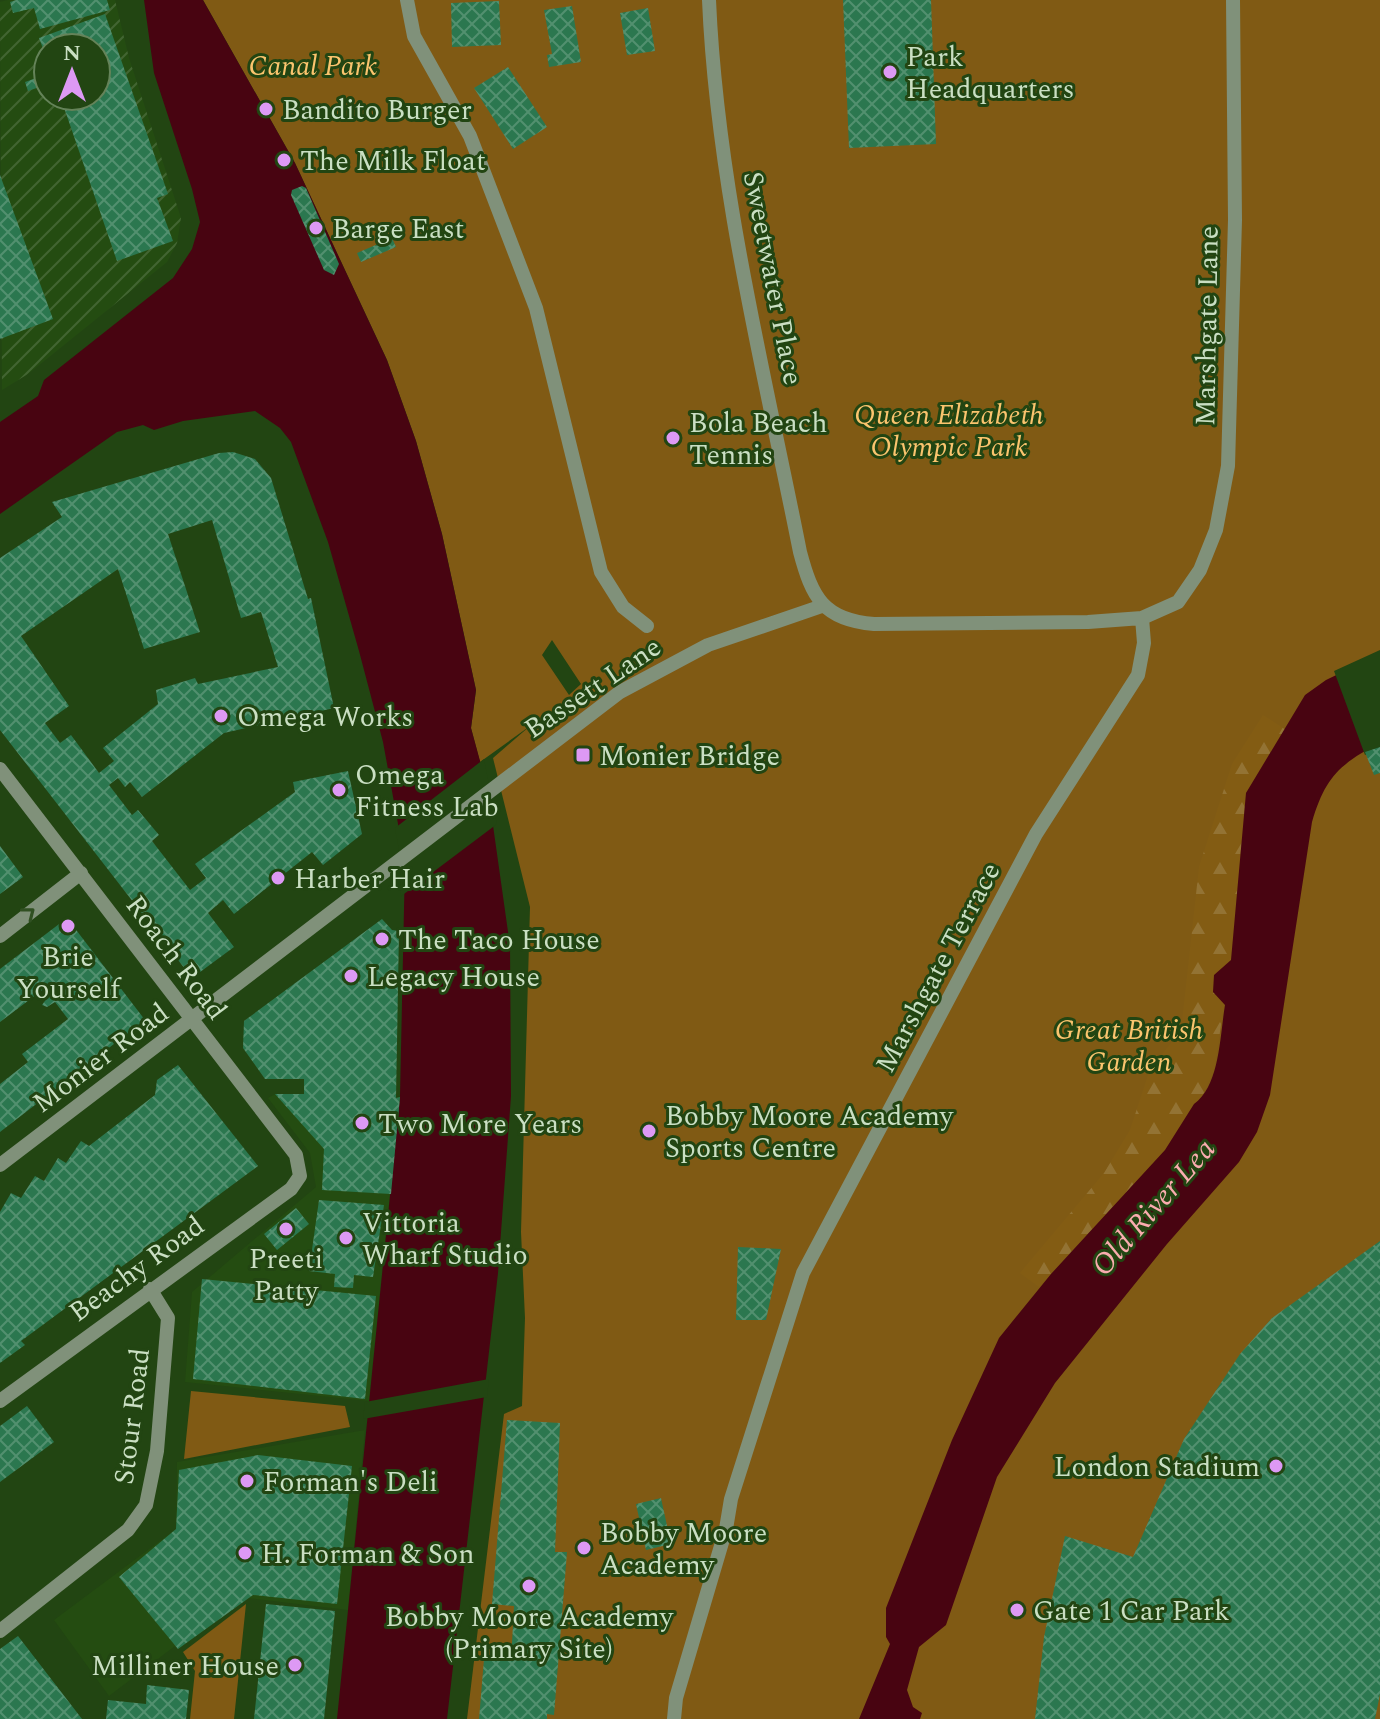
<svg xmlns="http://www.w3.org/2000/svg" width="1380" height="1719" viewBox="0 0 1380 1719" font-family="Spectral,serif">
  <style>
    .built { fill: #244c11 }
    .industrial { fill: url(#industrial-furrows); fill-rule: evenodd }
    .green { fill: #805a14; fill-rule: evenodd }
    .forest { fill: url(#forest-firs) }
    .water { fill: #480411 }
    .pier { fill: #224512 }
    .building { fill: url(#building-cross-hatch); fill-rule: evenodd }
    .lines { fill: none; stroke-linecap: round; stroke-linejoin: round }
    .minor { stroke: #80917a; stroke-width: 14 }
    .oneway { stroke: #305022 }
    .poi-dot { fill: #dd99f4; stroke: #224512; stroke-width: 3 }
    .labels { text-anchor: middle; stroke-width: 6; stroke-linejoin: round; paint-order: stroke }
    .poi-label { font-size: 28px; fill: #cadfc3; stroke: #224512; text-anchor: start }
    .park-label { font-size: 28px; font-style: italic; fill: #fbc46e; stroke: #224512 }
    .street-label { font-size: 28px; fill: #cadfc3; stroke: #224512 }
    .water-label { font-size: 30px; font-style: italic; fill: #faacaf; stroke: #224512 }
  </style>
  <defs>
    <pattern id="industrial-furrows" width="10" height="10" patternUnits="userSpaceOnUse" patternTransform="scale(2)"><rect width="10" height="10" fill="#244c11"/><path d="M-1 1l2-2M0 10L10 0M9 11l2-2" fill="none" stroke="#426532"/></pattern>
    <pattern id="forest-firs" width="22" height="20" patternUnits="userSpaceOnUse" patternTransform="scale(2)"><rect width="22" height="20" fill="#835c13"/><path d="M5 1l3.5 6h-7zM16 11l3.5 6h-7z" fill="#937334"/></pattern>
    <pattern id="building-cross-hatch" width="8" height="8" patternUnits="userSpaceOnUse" patternTransform="scale(2)"><rect width="8" height="8" fill="#2b774f"/><path d="M0 0l8 8M0 8l8-8" fill="none" stroke="#52906f"/></pattern>
  </defs>
  <rect width="100%" height="100%" fill="#224512"/>
  <path class="built" d="M 275,1094 L 400,1097 L 369,1401 L 185,1382 L 192,1292 L 316,1187 L 310,1153 L 268,1098 Z
    M 365,1430 L 348,1610 L 248,1598 L 178,1649 L 175,1646 L 109,1696 L 54,1620 L 176,1529 L 177,1462 Z"/>
  <path class="industrial" d="M 8,0 L 115,0 L 129,58 L 181,218 L 177,243 L 167,262 L 28,374 L 2,390 L 0,2 ZM 48,48 L 96,48 L 96,96 L 48,96 Z"/>
  <path class="green" d="M 203,0 L 1380,0 L 1380,1719 L 467,1719 L 504,1414 L 522,1406 L 525,1318 L 521,1232 L 530,907 L 493,758 L 530,726 L 480,762 L 471,728 L 476,690 L 442,534 L 416,441 L 387,360 L 295,163 ZM 552,640 L 581,684 L 569,695 L 542,655 Z
    M 191,1391 L 345,1406 L 350,1427 L 184,1459 Z
    M 246,1604 L 234,1719 L 190,1719 L 195,1671 L 183,1652 Z"/>
  <path class="forest" d="M 1263,715 L 1286,730 L 1246,793 L 1231,960 L 1214,1071 L 1201,1099 L 1194,1104 L 1165,1150 L 1039,1287 L 1020,1273 L 1104,1173 L 1130,1130 L 1150,1069 L 1181,1031 L 1199,867 L 1232,764 Z"/>
  <path class="water" d="M 144,0 L 203,0 L 295,163 L 387,360 L 416,441 L 442,534 L 476,690 L 471,728 L 488,790 L 510,946 L 511,1096 L 498,1273 L 447,1719 L 337,1719 L 400,1097 L 405,862 L 383,742 L 359,651 L 328,542 L 291,442 L 280,428 L 255,411 L 183,421 L 154,430 L 143,425 L 117,432 L 0,514 L 0,422 L 38,396 L 44,380 L 173,278 L 192,249 L 200,222 L 192,189 L 154,73 Z
    M 1380,654 L 1380,743 C 1339,764 1325,778 1312,822 L 1270,1095 L 1257,1132 L 1239,1162 L 1167,1244 L 1055,1383 L 997,1477 L 946,1625 L 919,1647 L 907,1690 L 913,1707 L 922,1713 L 920,1719 L 859,1719 L 890,1644 L 886,1637 L 886,1608 L 952,1440 L 999,1338 L 1051,1274 L 1165,1150 L 1194,1104 C 1220,1086 1220,1034 1225,1005 L 1213,992 L 1214,975 L 1231,960 L 1246,793 L 1305,695 L 1326,680 Z"/>
  <path class="pier" d="M 1380,650 L 1380,748 L 1365,755 L 1334,671 Z
    M 484,759 L 497,824 L 400,897 L 401,862 L 395,828 Z
    M 489,1379 L 487,1397 L 363,1419 L 365,1402 Z"/>
  <path class="building" d="M 16,0 L 107,0 L 110,10 L 40,29 L 34,8 L 13,13 L 10,2 Z
    M 843,0 L 931,0 L 936,144 L 849,148 Z
    M 499,1 L 501,45 L 452,47 L 451,3 Z
    M 572,6 L 581,62 L 549,67 L 547,55 L 552,54 L 544,10 Z
    M 648,8 L 655,51 L 627,55 L 620,13 Z
    M 105,14 L 168,194 L 157,198 L 173,241 L 117,261 L 60,96 L 96,96 L 96,48 L 48,48 L 48,62 L 39,38 Z
    M 508,67 L 547,127 L 513,149 L 474,88 Z
    M 48,74 L 48,84 L 28,91 L 25,82 Z
    M 0,175 L 53,319 L 0,339 Z
    M 302,186 L 306,188 L 339,264 L 334,275 L 324,270 L 291,195 L 292,190 Z
    M 392,238 L 396,247 L 361,262 L 357,253 Z
    M 233,452 L 255,459 L 271,478 L 308,599 L 311,598 L 334,708 L 224,733 L 142,797 L 130,782 L 125,787 L 118,778 L 109,785 L 132,815 L 138,810 L 159,835 L 152,841 L 190,890 L 206,878 L 195,864 L 295,792 L 293,782 L 348,771 L 362,834 L 323,865 L 312,852 L 234,914 L 223,900 L 208,913 L 234,947 L 192,978 L 0,730 L 0,558 L 62,517 L 52,502 L 219,453 ZM 212,520 L 241,618 L 261,612 L 278,667 L 198,684 L 195,678 L 156,690 L 158,704 L 103,748 L 114,761 L 99,773 L 71,735 L 60,743 L 45,723 L 69,706 L 21,636 L 118,569 L 144,649 L 200,632 L 168,534 Z
    M 1380,747 L 1380,773 L 1374,775 L 1365,752 Z
    M 0,846 L 23,877 L 0,894 Z
    M 67,918 L 145,1020 L 0,1132 L 0,1084 L 28,1062 L 22,1054 L 68,1019 L 55,1002 L 47,1007 L 42,1005 L 50,994 L 45,988 L 0,1022 L 0,969 Z
    M 382,919 L 392,930 L 399,931 L 396,1098 L 400,1097 L 391,1194 L 322,1190 L 324,1149 L 275,1094 L 304,1094 L 304,1079 L 265,1079 L 243,1048 L 244,1021 Z
    M 178,1065 L 258,1166 L 21,1341 L 25,1345 L 0,1363 L 0,1212 L 11,1193 L 21,1198 L 35,1176 L 44,1181 L 58,1158 L 66,1163 L 81,1141 L 89,1146 L 155,1095 L 157,1080 Z
    M 319,1200 L 384,1205 L 373,1277 L 354,1275 L 353,1288 L 334,1287 L 335,1274 L 309,1271 Z
    M 296,1208 L 309,1224 L 277,1250 L 264,1234 Z
    M 1380,1241 L 1380,1694 L 1375,1719 L 1035,1719 L 1044,1637 L 1065,1536 L 1133,1557 L 1184,1439 L 1240,1354 L 1272,1318 Z
    M 738,1247 L 781,1249 L 766,1320 L 736,1320 Z
    M 202,1279 L 376,1296 L 365,1399 L 193,1379 Z
    M 27,1406 L 54,1442 L 0,1482 L 0,1426 Z
    M 507,1420 L 560,1423 L 555,1552 L 567,1552 L 554,1715 L 547,1714 L 547,1719 L 479,1719 L 484,1659 L 511,1661 L 514,1606 L 492,1604 Z
    M 258,1455 L 352,1466 L 337,1604 L 253,1595 L 178,1649 L 119,1577 L 176,1529 L 179,1470 Z
    M 661,1498 L 671,1544 L 646,1550 L 636,1504 Z
    M 266,1604 L 335,1611 L 324,1719 L 254,1719 Z
    M 18,1636 L 82,1719 L 0,1719 L 0,1649 Z
    M 147,1685 L 189,1690 L 186,1719 L 106,1719 L 108,1700 L 146,1704 Z"/>
  <g class="lines">
    <path class="minor" d="M 407,0 L 414,36 L 470,136 L 536,308 L 601,572 L 623,607 L 647,626
      M 709,0 C 717,186 764,370 800,552 C 812,597 823,620 874,624 L 1088,622 L 1142,618 L 1178,602 L 1200,570 L 1216,530 L 1228,466 L 1235,220 L 1233,0
      M 0,769 L 296,1155 L 300,1176 L 291,1189 L 0,1401
      M 0,936 L 81,873
      M 0,1165 L 620,692 L 708,645 L 822,606
      M 0,1631 L 128,1530 L 146,1505 L 157,1451 L 168,1318 L 150,1289
      M 674,1719 L 676,1698 L 726,1529 L 731,1499 L 803,1273 L 1036,834 L 1138,675 L 1144,643 L 1142,618"/>
  </g>
  <defs><path id="oneway-chevron" d="M-2-3.5L2.5 0L-2 3.5" fill="none" stroke-width="1.6" stroke-linecap="round" stroke-linejoin="round" transform="scale(2)"/></defs>
  <use class="oneway" href="#oneway-chevron" transform="translate(29 913) rotate(-38)"/>
  <g class="poi-dot">
    <circle cx="890" cy="72" r="8"/>
    <circle cx="266" cy="109" r="8"/>
    <circle cx="284" cy="160" r="8"/>
    <circle cx="316" cy="228" r="8"/>
    <circle cx="673" cy="438" r="8"/>
    <circle cx="221" cy="716" r="8"/>
    <rect x="575" y="747" width="16" height="16" rx="4"/>
    <circle cx="339" cy="790" r="8"/>
    <circle cx="278" cy="878" r="8"/>
    <circle cx="68" cy="926" r="8"/>
    <circle cx="382" cy="939" r="8"/>
    <circle cx="351" cy="976" r="8"/>
    <circle cx="362" cy="1123" r="8"/>
    <circle cx="649" cy="1131" r="8"/>
    <circle cx="286" cy="1229" r="8"/>
    <circle cx="346" cy="1238" r="8"/>
    <circle cx="1276" cy="1466" r="8"/>
    <circle cx="247" cy="1481" r="8"/>
    <circle cx="584" cy="1548" r="8"/>
    <circle cx="245" cy="1553" r="8"/>
    <circle cx="529" cy="1586" r="8"/>
    <circle cx="1017" cy="1610" r="8"/>
    <circle cx="295" cy="1665" r="8"/>
  </g>
  <g class="labels">
    <g class="poi-label">
      <text x="906" y="66">Park<tspan x="906" dy="32">Headquarters</tspan></text>
      <text x="282" y="119">Bandito Burger</text>
      <text x="300" y="170">The Milk Float</text>
      <text x="332" y="238">Barge East</text>
      <text x="689" y="432">Bola Beach<tspan x="689" dy="32">Tennis</tspan></text>
      <text x="237" y="726">Omega Works</text>
      <text x="599" y="765">Monier Bridge</text>
      <text x="355" y="784">Omega<tspan x="355" dy="32">Fitness Lab</tspan></text>
      <text x="294" y="888">Harber Hair</text>
      <text x="398" y="949">The Taco House</text>
      <text x="68" y="966" text-anchor="middle">Brie<tspan x="68" dy="32">Yourself</tspan></text>
      <text x="367" y="986">Legacy House</text>
      <text x="665" y="1125">Bobby Moore Academy<tspan x="665" dy="32">Sports Centre</tspan></text>
      <text x="378" y="1133">Two More Years</text>
      <text x="362" y="1232">Vittoria<tspan x="362" dy="32">Wharf Studio</tspan></text>
      <text x="286" y="1268" text-anchor="middle">Preeti<tspan x="286" dy="32">Patty</tspan></text>
      <text x="1260" y="1476" text-anchor="end">London Stadium</text>
      <text x="263" y="1491">Forman's Deli</text>
      <text x="600" y="1542">Bobby Moore<tspan x="600" dy="32">Academy</tspan></text>
      <text x="261" y="1563">H. Forman &amp; Son</text>
      <text x="1033" y="1620">Gate 1 Car Park</text>
      <text x="529" y="1626" text-anchor="middle">Bobby Moore Academy<tspan x="529" dy="32">(Primary Site)</tspan></text>
      <text x="279" y="1675" text-anchor="end">Milliner House</text>
    </g>
    <g class="park-label">
      <text x="313" y="75">Canal Park</text>
      <text x="949" y="424">Queen Elizabeth<tspan x="949" dy="32">Olympic Park</tspan></text>
      <text x="1129" y="1039">Great British<tspan x="1129" dy="32">Garden</tspan></text>
    </g>
    <g class="street-label">
      <text transform="translate(774 278) rotate(79)" y="10">Sweetwater Place</text>
      <text transform="translate(1206 326) rotate(-89)" y="10">Marshgate Lane</text>
      <text transform="translate(592 687) rotate(-34)" y="10">Bassett Lane</text>
      <text transform="translate(177 957) rotate(53)" y="10">Roach Road</text>
      <text transform="translate(937 967) rotate(-62)" y="10">Marshgate Terrace</text>
      <text transform="translate(100 1057) rotate(-37)" y="10">Monier Road</text>
      <text transform="translate(136 1268) rotate(-36)" y="10">Beachy Road</text>
      <text transform="translate(131 1416) rotate(-83)" y="10">Stour Road</text>
    </g>
    <g class="water-label">
      <text transform="translate(1153 1207) rotate(-49)" y="10">Old River Lea</text>
    </g>
  </g>
  <g transform="translate(72 72)"><circle r="38" fill="#224512" stroke="#658359" stroke-width="2"/>
  <path d="M0-6L14 30L0 20L-14 30Z" fill="#dd99f4"/>
  <text y="-12" font-size="22" font-weight="bold" text-anchor="middle" fill="#cadfc3">N</text>
  </g>
</svg>
